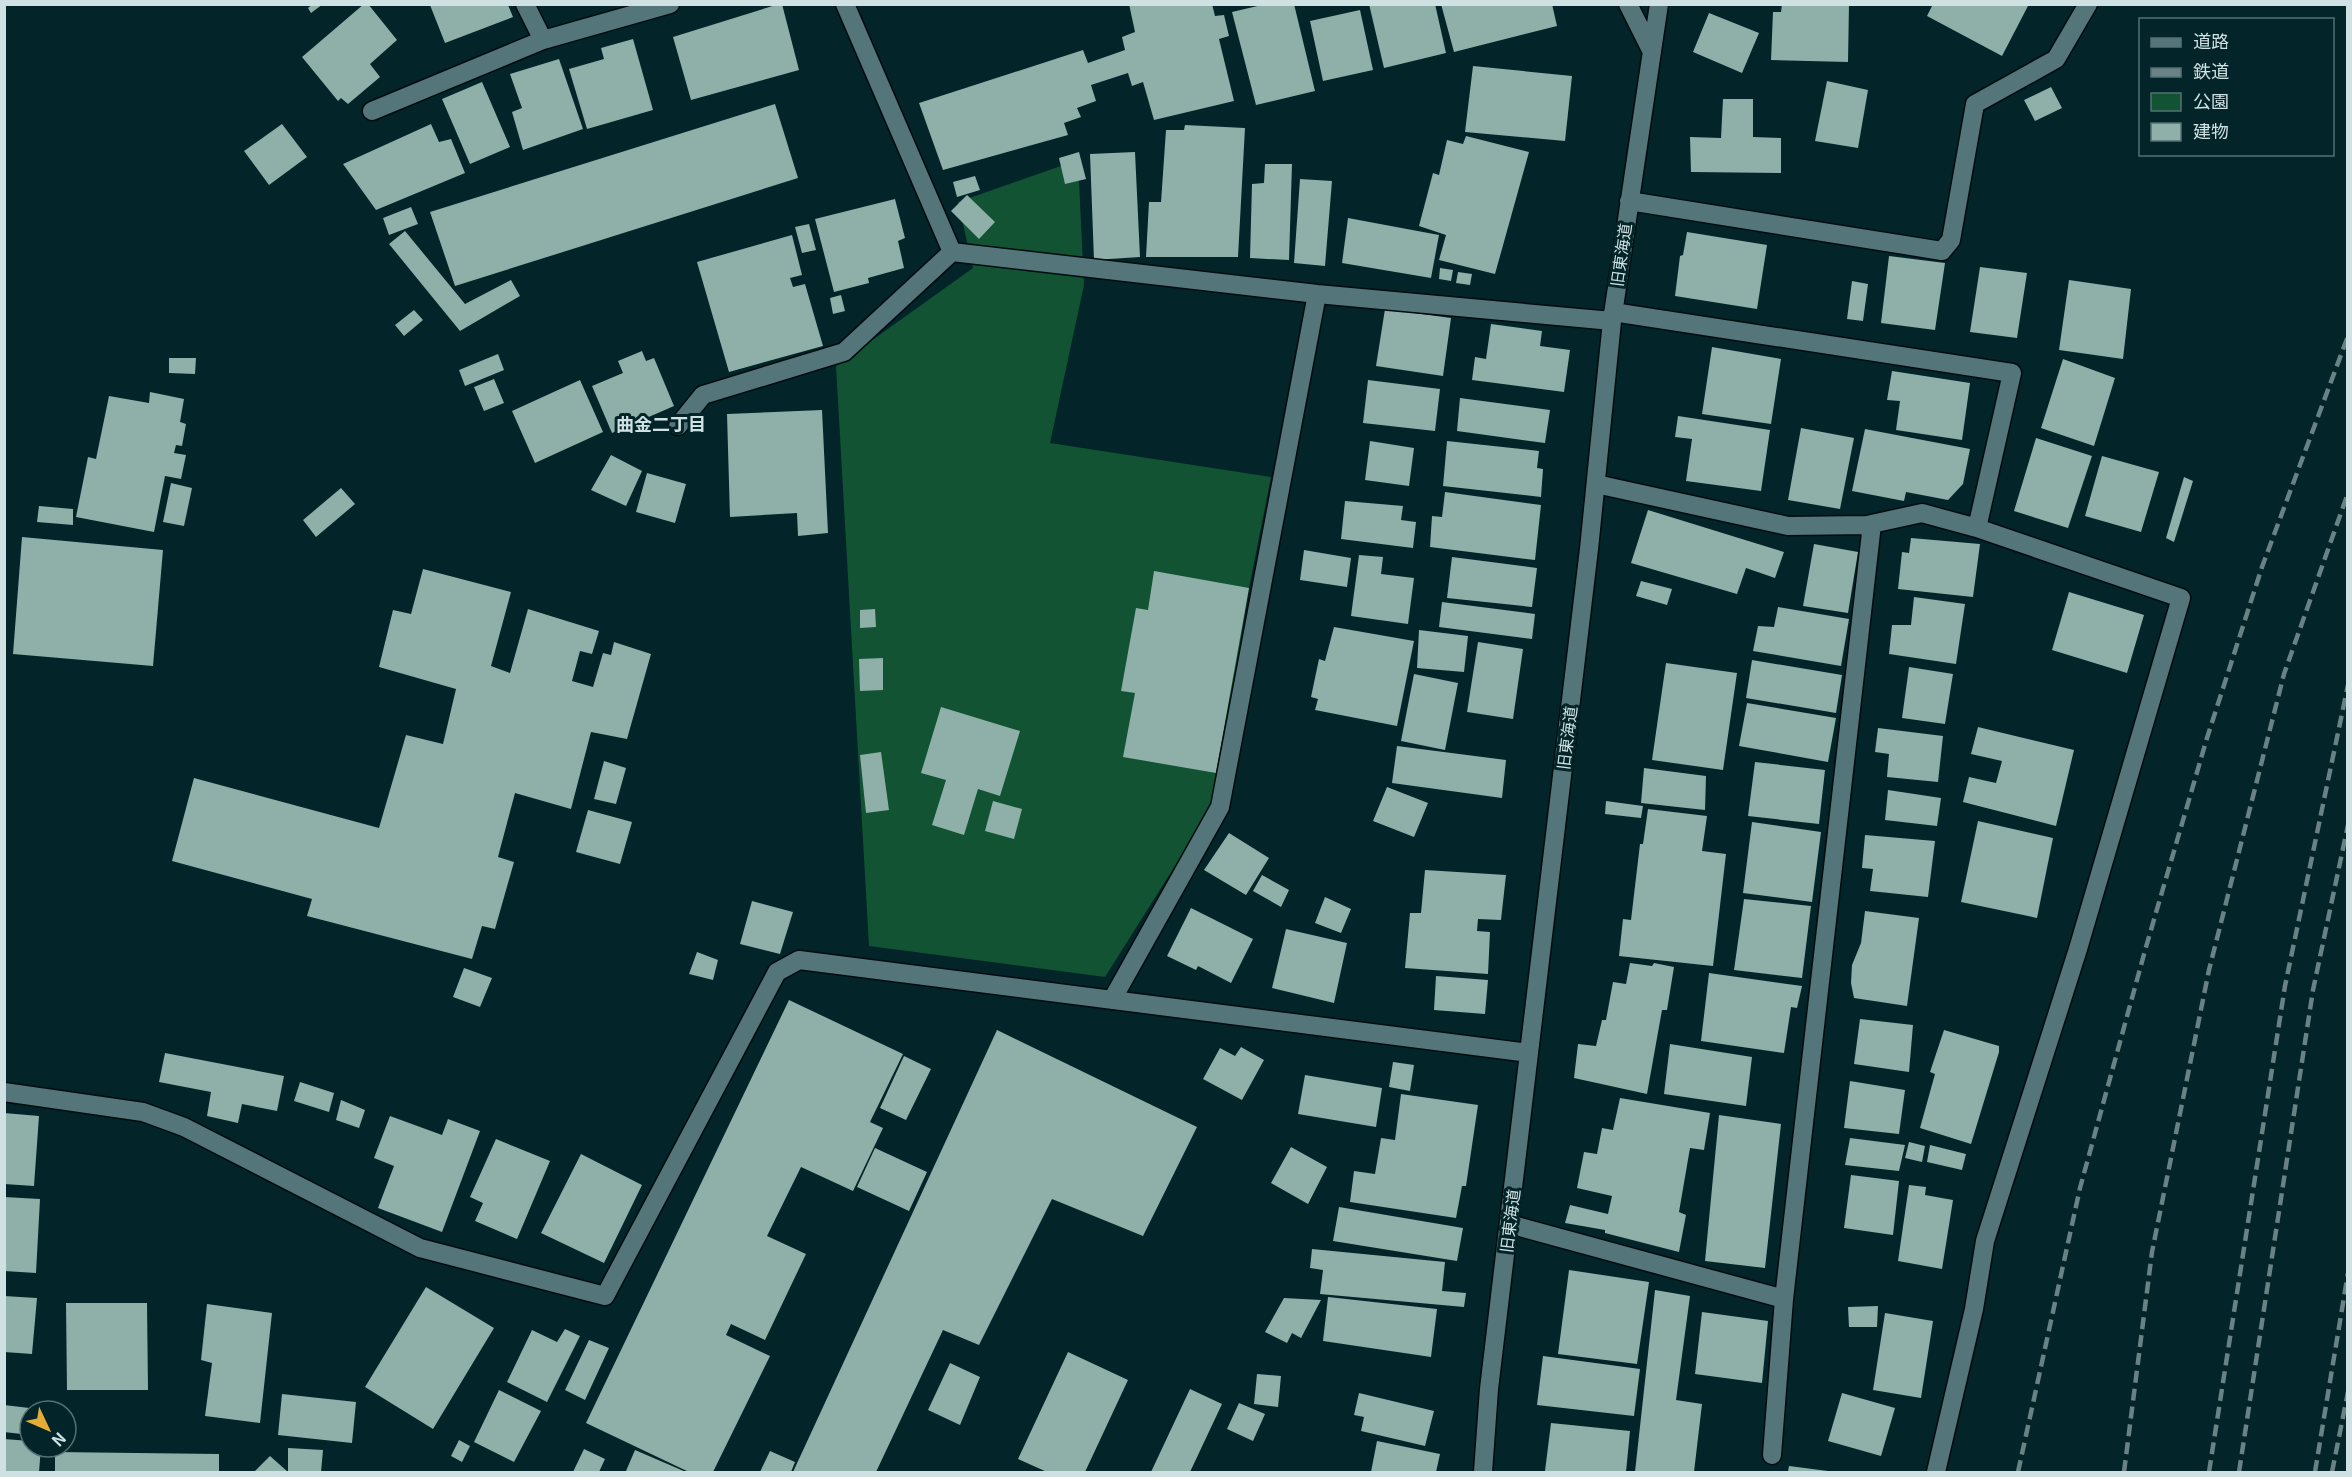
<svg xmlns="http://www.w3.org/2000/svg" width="2352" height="1477" viewBox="0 0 2352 1477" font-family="Georgia,'Noto Sans JP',serif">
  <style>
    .green { fill: #115332 }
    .building { fill: #8eb0a9 }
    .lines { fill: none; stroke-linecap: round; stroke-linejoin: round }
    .minor-casing { stroke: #000c0f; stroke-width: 21 }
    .minor { stroke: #547579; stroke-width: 18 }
    .rail { stroke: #688285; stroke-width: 4.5; stroke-dasharray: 12 6; stroke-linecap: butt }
    .labels { text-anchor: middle; stroke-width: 6; stroke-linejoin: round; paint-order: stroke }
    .street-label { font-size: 16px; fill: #cfe1e3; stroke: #032428 }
    .neighbourhood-label { font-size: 18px; font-weight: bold; fill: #cfe1e3; stroke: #032428 }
  </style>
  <rect width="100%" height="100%" fill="#032428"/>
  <path class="green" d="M 1078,160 L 1084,285 L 1050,443 L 1271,477 L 1249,588 L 1214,804 L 1105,977 L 869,946 L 836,366 L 973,268 L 958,202 Z"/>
  <path class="building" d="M 313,4 L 323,4 L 311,13 L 308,8 Z
    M 364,4 L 368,4 L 397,40 L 370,64 L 380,77 L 348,104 L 341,98 L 338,101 L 302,57 Z
    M 779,4 L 782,4 L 799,70 L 691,100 L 673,37 Z
    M 1129,4 L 1212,4 L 1215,16 L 1224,15 L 1229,36 L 1219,39 L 1234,101 L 1154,120 L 1143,82 L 1132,86 L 1128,73 L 1091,85 L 1096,101 L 1077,108 L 1081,117 L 1064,123 L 1068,135 L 943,170 L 919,103 L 1083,50 L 1088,63 L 1125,50 L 1122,37 L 1135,32 Z
    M 1266,4 L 1294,4 L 1315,91 L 1256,105 L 1232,12 Z
    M 1369,4 L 1435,4 L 1446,53 L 1384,68 Z
    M 1441,4 L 1552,4 L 1557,26 L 1454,52 Z
    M 1782,4 L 1849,4 L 1848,62 L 1771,60 L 1773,12 L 1781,12 Z
    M 1933,4 L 2029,4 L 2002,56 L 1927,16 Z
    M 430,5 L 508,5 L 513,17 L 445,43 Z
    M 1360,10 L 1373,70 L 1323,81 L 1310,21 Z
    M 1709,13 L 1759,33 L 1742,73 L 1693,52 Z
    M 633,39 L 653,110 L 587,129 L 569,69 L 604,59 L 601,48 Z
    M 559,59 L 583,129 L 523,150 L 512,112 L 522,108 L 510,74 Z
    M 1473,66 L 1572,76 L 1565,141 L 1465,132 Z
    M 1827,81 L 1868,90 L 1858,148 L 1815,141 Z
    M 482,82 L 510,147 L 470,164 L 442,99 Z
    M 2051,87 L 2062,108 L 2035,121 L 2024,100 Z
    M 1723,99 L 1753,99 L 1753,137 L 1781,138 L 1781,173 L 1691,172 L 1690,137 L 1721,138 Z
    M 775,104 L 798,178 L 455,286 L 430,212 Z
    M 282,124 L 307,157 L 269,185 L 244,151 Z
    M 431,124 L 439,142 L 451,139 L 465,173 L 376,210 L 343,164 Z
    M 1185,125 L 1245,128 L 1238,257 L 1146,257 L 1149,202 L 1161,202 L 1166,130 L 1184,130 Z
    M 1466,136 L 1529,152 L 1495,274 L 1439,260 L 1446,235 L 1419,226 L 1433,173 L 1439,175 L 1447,140 L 1463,144 Z
    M 1079,152 L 1086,179 L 1065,184 L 1059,158 Z
    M 1135,152 L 1140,257 L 1094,260 L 1090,154 Z
    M 1265,164 L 1292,164 L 1289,260 L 1250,258 L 1252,184 L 1264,183 Z
    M 975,176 L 980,190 L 957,197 L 953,182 Z
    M 1300,179 L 1332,181 L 1325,266 L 1294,263 Z
    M 967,195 L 995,222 L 979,239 L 951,211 Z
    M 895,199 L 905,238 L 898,241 L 904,268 L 868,278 L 869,283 L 834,292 L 815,219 Z
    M 411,207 L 418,224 L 389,235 L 383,218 Z
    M 1348,218 L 1439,235 L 1431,278 L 1342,263 Z
    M 809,224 L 816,250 L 802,253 L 795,227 Z
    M 405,231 L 465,304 L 511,280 L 520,296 L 460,331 L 389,244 Z
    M 1687,232 L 1767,245 L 1757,309 L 1675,296 L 1680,256 L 1683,255 Z
    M 792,235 L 802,275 L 790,278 L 793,287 L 805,284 L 823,346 L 729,372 L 697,262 Z
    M 1889,256 L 1945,263 L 1935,330 L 1881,323 Z
    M 1980,267 L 2027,273 L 2017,338 L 1970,332 Z
    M 1440,268 L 1453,270 L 1451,281 L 1439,279 Z
    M 1458,272 L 1472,274 L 1470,285 L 1456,283 Z
    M 2069,280 L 2131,289 L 2123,359 L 2059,350 Z
    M 1852,281 L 1868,284 L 1863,321 L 1847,319 Z
    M 841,295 L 845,311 L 833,314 L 830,298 Z
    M 1385,309 L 1451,318 L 1443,376 L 1376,366 Z
    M 414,310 L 423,320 L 404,336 L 395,325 Z
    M 1491,324 L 1542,331 L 1540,346 L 1570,350 L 1564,392 L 1472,380 L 1475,357 L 1486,359 Z
    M 1712,347 L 1781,359 L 1771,424 L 1702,414 Z
    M 642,351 L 646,361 L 654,358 L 674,406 L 612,433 L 592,386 L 623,373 L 618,361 Z
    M 498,354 L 504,370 L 465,386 L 459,370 Z
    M 169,358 L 196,358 L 195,374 L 169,373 Z
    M 2063,359 L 2115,378 L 2094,446 L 2041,428 Z
    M 1892,371 L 1970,383 L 1962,440 L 1896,430 L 1900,401 L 1887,400 Z
    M 494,379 L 504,403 L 484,411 L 474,387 Z
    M 580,380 L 603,432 L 535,463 L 512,411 Z
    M 1368,380 L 1440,389 L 1435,431 L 1363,423 Z
    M 150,392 L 184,399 L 180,422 L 186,424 L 182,446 L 176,445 L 174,453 L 186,455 L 181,479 L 165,476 L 154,532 L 76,517 L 88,457 L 96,459 L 109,396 L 149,403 Z
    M 1460,398 L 1550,410 L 1545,443 L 1457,431 Z
    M 822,410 L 828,533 L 798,536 L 797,513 L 730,517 L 727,414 Z
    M 1678,416 L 1770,430 L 1761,491 L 1686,481 L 1692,439 L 1675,437 Z
    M 1801,428 L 1854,438 L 1840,509 L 1788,500 Z
    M 1865,429 L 1970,449 L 1963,484 L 1948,500 L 1906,492 L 1904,501 L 1852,491 Z
    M 2036,438 L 2092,456 L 2068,528 L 2014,511 Z
    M 1370,441 L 1414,448 L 1409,486 L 1365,480 Z
    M 1447,441 L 1539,451 L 1537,468 L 1543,469 L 1541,497 L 1443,486 Z
    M 611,455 L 642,471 L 626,506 L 591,490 Z
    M 2102,456 L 2159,472 L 2141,532 L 2085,516 Z
    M 647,473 L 686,484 L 675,523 L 636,512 Z
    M 2184,477 L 2193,481 L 2174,542 L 2166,538 Z
    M 171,483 L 192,488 L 184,526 L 163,522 Z
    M 341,488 L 355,504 L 316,537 L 303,520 Z
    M 1445,492 L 1541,505 L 1535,560 L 1430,547 L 1432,516 L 1442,517 Z
    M 1345,501 L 1403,506 L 1401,520 L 1416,522 L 1413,548 L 1341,539 Z
    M 39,506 L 73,509 L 73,525 L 37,522 Z
    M 1648,510 L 1784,552 L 1775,578 L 1746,568 L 1737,594 L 1631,563 Z
    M 22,537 L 163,550 L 153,666 L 13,654 Z
    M 1911,538 L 1980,544 L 1973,597 L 1898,589 L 1902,552 L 1909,553 Z
    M 1814,544 L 1858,552 L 1848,613 L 1803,606 Z
    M 1304,550 L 1351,558 L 1347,587 L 1300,580 Z
    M 1359,555 L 1383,557 L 1381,574 L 1414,578 L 1408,624 L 1351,616 Z
    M 1452,557 L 1537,568 L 1532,607 L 1447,598 Z
    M 423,569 L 511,592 L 491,666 L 510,673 L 528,609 L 599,631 L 592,654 L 580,651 L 572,681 L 593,687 L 603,653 L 611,655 L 614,642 L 651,654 L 627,739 L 591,732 L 571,809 L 515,793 L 498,857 L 514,862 L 495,929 L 482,926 L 472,959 L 307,916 L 312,899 L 172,861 L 194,778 L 379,828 L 406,735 L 443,744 L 456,689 L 379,667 L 393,610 L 411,614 Z
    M 1154,571 L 1249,588 L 1216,773 L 1123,757 L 1135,693 L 1121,691 L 1136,608 L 1148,610 Z
    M 1641,581 L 1672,589 L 1667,605 L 1636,596 Z
    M 2069,592 L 2144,615 L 2127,673 L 2052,650 Z
    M 1914,597 L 1965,604 L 1956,664 L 1889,654 L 1892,625 L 1911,625 Z
    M 1442,602 L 1535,614 L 1532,639 L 1439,627 Z
    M 1778,607 L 1849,619 L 1841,666 L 1753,651 L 1758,626 L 1774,627 Z
    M 875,609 L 876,627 L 860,628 L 860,610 Z
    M 1334,627 L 1414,641 L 1397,726 L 1315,710 L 1318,699 L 1311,697 L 1319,659 L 1325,661 Z
    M 1419,630 L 1468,636 L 1464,672 L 1417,668 Z
    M 1478,642 L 1523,649 L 1513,719 L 1467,712 Z
    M 883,658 L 883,690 L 860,691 L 859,659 Z
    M 1752,660 L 1842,675 L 1836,713 L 1746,698 Z
    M 1666,663 L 1737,673 L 1723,770 L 1652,760 Z
    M 1909,667 L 1953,674 L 1945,724 L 1902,718 Z
    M 1414,674 L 1458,683 L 1445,750 L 1401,741 Z
    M 1747,703 L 1836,718 L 1828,762 L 1739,746 Z
    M 941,707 L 1020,731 L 1000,796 L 978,789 L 964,835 L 932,825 L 946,780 L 921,773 Z
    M 1978,727 L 2074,750 L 2056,826 L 1963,802 L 1969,777 L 1996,783 L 2002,761 L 1971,754 Z
    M 1878,728 L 1943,736 L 1938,782 L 1887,777 L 1889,754 L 1875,752 Z
    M 1397,746 L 1506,760 L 1502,798 L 1392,783 Z
    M 881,752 L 889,810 L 866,813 L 860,755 Z
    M 604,761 L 626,768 L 616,804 L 594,799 Z
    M 1755,762 L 1825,770 L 1819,824 L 1748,816 Z
    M 1644,768 L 1706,776 L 1705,810 L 1641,803 Z
    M 1387,787 L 1428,803 L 1414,837 L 1373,821 Z
    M 1888,790 L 1941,798 L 1937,826 L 1885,820 Z
    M 993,801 L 1022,809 L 1014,839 L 985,831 Z
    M 1606,801 L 1643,806 L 1641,818 L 1605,814 Z
    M 1648,809 L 1707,816 L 1702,851 L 1726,854 L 1713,966 L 1619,956 L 1623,919 L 1631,920 L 1640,844 L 1643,844 Z
    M 588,810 L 632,822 L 620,864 L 576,852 Z
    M 1978,821 L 2053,838 L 2037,918 L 1961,902 Z
    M 1752,822 L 1821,832 L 1812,902 L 1743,893 Z
    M 1229,833 L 1269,858 L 1246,895 L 1204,870 Z
    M 1865,835 L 1935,841 L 1928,897 L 1870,891 L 1873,869 L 1862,868 Z
    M 1425,870 L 1506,875 L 1501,920 L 1478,919 L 1477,931 L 1490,932 L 1488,974 L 1405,968 L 1410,913 L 1421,913 Z
    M 1262,875 L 1289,890 L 1281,907 L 1253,891 Z
    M 1325,897 L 1351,909 L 1341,933 L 1315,923 Z
    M 1744,899 L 1811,906 L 1802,978 L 1734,970 Z
    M 752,901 L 793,912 L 780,954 L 740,944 Z
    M 1191,908 L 1253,939 L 1231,983 L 1198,966 L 1196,970 L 1167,956 Z
    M 1865,911 L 1919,918 L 1907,1006 L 1854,998 L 1851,983 L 1852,965 L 1861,943 Z
    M 1286,929 L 1347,943 L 1334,1003 L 1272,988 Z
    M 697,952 L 718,960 L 713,980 L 689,974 Z
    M 1630,963 L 1652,966 L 1654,963 L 1674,967 L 1667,1010 L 1662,1010 L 1647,1094 L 1574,1078 L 1578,1044 L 1596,1046 L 1602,1020 L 1606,1020 L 1613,982 L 1626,984 Z
    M 464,968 L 492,978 L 480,1007 L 453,997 Z
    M 1709,973 L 1802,986 L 1797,1008 L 1791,1007 L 1784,1053 L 1701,1041 Z
    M 1436,976 L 1488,980 L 1485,1014 L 1434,1010 Z
    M 789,1000 L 903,1054 L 870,1122 L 883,1128 L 853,1191 L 801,1167 L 767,1236 L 806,1254 L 765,1340 L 731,1324 L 726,1335 L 770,1356 L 713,1472 L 689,1472 L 586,1423 Z
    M 1860,1019 L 1913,1025 L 1909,1072 L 1854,1064 Z
    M 997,1030 L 1197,1127 L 1143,1236 L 1052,1199 L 979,1345 L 943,1330 L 876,1472 L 793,1472 Z
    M 1944,1030 L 1999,1046 L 1999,1052 L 1971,1144 L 1920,1128 L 1935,1074 L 1930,1072 Z
    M 1670,1044 L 1752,1057 L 1746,1106 L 1664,1094 Z
    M 1241,1047 L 1264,1060 L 1242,1100 L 1203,1079 L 1220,1048 L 1235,1056 Z
    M 165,1053 L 284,1076 L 277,1111 L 242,1104 L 238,1123 L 207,1116 L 211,1092 L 159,1082 Z
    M 904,1056 L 931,1069 L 906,1120 L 880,1108 Z
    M 1393,1062 L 1414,1065 L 1410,1091 L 1389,1087 Z
    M 1305,1075 L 1382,1088 L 1376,1127 L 1298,1114 Z
    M 1850,1081 L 1905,1090 L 1899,1134 L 1844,1128 Z
    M 300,1082 L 334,1093 L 329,1112 L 294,1101 Z
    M 1401,1094 L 1478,1105 L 1466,1186 L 1462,1186 L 1456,1218 L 1350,1202 L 1354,1171 L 1375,1174 L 1381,1138 L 1395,1140 Z
    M 1620,1098 L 1710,1113 L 1704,1150 L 1690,1148 L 1679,1212 L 1686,1215 L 1679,1252 L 1605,1233 L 1605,1230 L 1565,1223 L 1570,1205 L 1608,1214 L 1612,1196 L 1577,1188 L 1584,1152 L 1597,1154 L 1602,1128 L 1613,1130 Z
    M 341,1100 L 365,1110 L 359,1128 L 336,1120 Z
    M 4,1113 L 39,1116 L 34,1186 L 4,1184 Z
    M 1719,1115 L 1781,1124 L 1765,1268 L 1705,1261 Z
    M 390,1116 L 442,1135 L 448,1119 L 480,1131 L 442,1232 L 378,1208 L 394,1166 L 374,1158 Z
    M 1850,1138 L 1905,1145 L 1899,1171 L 1845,1165 Z
    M 496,1139 L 550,1161 L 517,1239 L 475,1221 L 483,1203 L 470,1197 Z
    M 1909,1142 L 1925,1146 L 1922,1162 L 1905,1158 Z
    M 1930,1145 L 1966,1154 L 1962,1170 L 1927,1162 Z
    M 1291,1147 L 1327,1167 L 1308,1204 L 1271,1183 Z
    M 875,1148 L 927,1172 L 909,1211 L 857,1187 Z
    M 581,1154 L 642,1185 L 604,1263 L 541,1233 Z
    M 1851,1175 L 1899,1181 L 1893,1235 L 1844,1228 Z
    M 1909,1185 L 1926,1187 L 1925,1195 L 1953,1200 L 1942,1269 L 1898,1261 Z
    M 4,1197 L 40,1199 L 36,1273 L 4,1271 Z
    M 1339,1207 L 1463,1228 L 1457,1261 L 1333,1241 Z
    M 1312,1249 L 1445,1262 L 1442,1291 L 1466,1293 L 1464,1307 L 1320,1294 L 1323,1270 L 1310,1268 Z
    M 1569,1270 L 1649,1282 L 1637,1364 L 1558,1354 Z
    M 426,1287 L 494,1328 L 433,1429 L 365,1387 Z
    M 1655,1290 L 1690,1296 L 1676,1400 L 1702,1404 L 1694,1472 L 1635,1472 Z
    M 4,1296 L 37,1298 L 32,1354 L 4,1352 Z
    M 1328,1297 L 1437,1309 L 1431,1357 L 1323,1341 Z
    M 1284,1298 L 1321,1300 L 1301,1338 L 1292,1333 L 1287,1343 L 1265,1332 Z
    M 66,1303 L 147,1303 L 148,1390 L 67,1390 Z
    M 207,1304 L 272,1313 L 260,1423 L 205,1416 L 212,1363 L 201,1360 Z
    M 1878,1306 L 1877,1327 L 1849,1327 L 1848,1307 Z
    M 1702,1312 L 1768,1321 L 1762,1383 L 1695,1374 Z
    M 1885,1313 L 1933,1321 L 1921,1398 L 1873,1390 Z
    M 565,1329 L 580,1336 L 547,1402 L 507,1382 L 532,1330 L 557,1342 Z
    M 589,1340 L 609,1348 L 585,1400 L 565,1390 Z
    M 1068,1352 L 1128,1380 L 1085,1472 L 1047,1472 L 1018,1459 Z
    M 1543,1356 L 1640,1369 L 1634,1416 L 1537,1405 Z
    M 950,1363 L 980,1377 L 960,1425 L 928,1410 Z
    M 1257,1374 L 1281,1376 L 1278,1407 L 1254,1404 Z
    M 1190,1389 L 1222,1404 L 1190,1472 L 1151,1472 Z
    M 499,1390 L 541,1411 L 514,1462 L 474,1442 Z
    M 1359,1393 L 1434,1411 L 1425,1446 L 1361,1431 L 1364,1417 L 1354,1415 Z
    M 1842,1393 L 1895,1408 L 1881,1456 L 1828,1441 Z
    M 282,1394 L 356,1402 L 352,1443 L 278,1435 Z
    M 1239,1403 L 1265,1414 L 1253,1441 L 1227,1429 Z
    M 4,1405 L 38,1409 L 37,1411 L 30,1411 L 30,1435 L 4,1432 Z
    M 1551,1423 L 1630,1431 L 1626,1472 L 1545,1471 Z
    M 4,1439 L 30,1441 L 30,1447 L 41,1447 L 39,1472 L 4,1472 Z
    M 459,1440 L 470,1446 L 462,1462 L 451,1456 Z
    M 1377,1441 L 1440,1454 L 1436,1472 L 1371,1472 Z
    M 288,1448 L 323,1450 L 321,1472 L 288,1472 Z
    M 584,1449 L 605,1459 L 599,1472 L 573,1472 Z
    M 635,1450 L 686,1472 L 629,1472 L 626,1471 Z
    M 770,1451 L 795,1462 L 791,1472 L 760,1472 Z
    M 55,1452 L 219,1454 L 219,1472 L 55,1472 Z
    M 270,1456 L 288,1472 L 254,1472 Z
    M 1789,1466 L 1828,1471 L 1828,1472 L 1788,1472 Z"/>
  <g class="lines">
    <defs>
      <path id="minor" d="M 525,4 L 543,40
        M 845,4 L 952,252
        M 1628,4 L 1652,52
        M 372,111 L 543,40 L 670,4
        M 1629,201 L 1942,251 L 1951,240 L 1975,104 L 2056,59 L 2088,4
        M 1613,312 L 2012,373 L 1977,528
        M 678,426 L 703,395 L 844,352 L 952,252 L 1317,294 L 1612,321
        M 1596,484 L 1788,526 L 1867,525 L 1922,513 L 1977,528 L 2181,598 L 2078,949 L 1985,1241 L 1974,1309 L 1936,1472
        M 1112,1000 L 1220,807 L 1317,294
        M 4,1092 L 143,1112 L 184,1127 L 420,1248 L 605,1296 L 777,972 L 799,960 L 1529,1053
        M 1509,1224 L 1784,1299 L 1772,1455
        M 1784,1299 L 1872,524
        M 1483,1472 L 1489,1389 L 1589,549 L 1612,321 L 1659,4"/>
    </defs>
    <use href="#minor" class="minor-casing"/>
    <use href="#minor" class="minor"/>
    <path class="rail" d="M 2018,1472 L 2080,1188 L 2146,947 L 2207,738 L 2262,567 L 2348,336
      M 2124,1472 L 2152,1252 L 2209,970 L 2284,674 L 2348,493
      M 2209,1472 L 2285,986 L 2348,685
      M 2239,1472 L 2313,990 L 2348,825
      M 2315,1472 L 2348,1273
      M 2332,1472 L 2348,1392"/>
  </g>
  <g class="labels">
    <g class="street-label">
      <text transform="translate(1621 255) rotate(-82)" y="6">旧東海道</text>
      <text transform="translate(1567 738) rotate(-83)" y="6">旧東海道</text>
      <text transform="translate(1510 1221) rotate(-83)" y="6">旧東海道</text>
    </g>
    <g class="neighbourhood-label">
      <text x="661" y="431">曲金二丁目</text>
    </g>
  </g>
  <rect width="2352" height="1477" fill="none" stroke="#cfe1e3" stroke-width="12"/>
  <rect x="2139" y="18" width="195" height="138" fill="#032428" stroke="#557073" stroke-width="1.5"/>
  <rect x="2151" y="38" width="30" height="9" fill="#547579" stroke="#557073" stroke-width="1.5"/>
  <text x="2193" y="48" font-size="18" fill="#cfe1e3">道路</text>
  <rect x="2151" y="68" width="30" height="9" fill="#688285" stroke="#557073" stroke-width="1.5"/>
  <text x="2193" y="78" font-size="18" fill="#cfe1e3">鉄道</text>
  <rect x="2151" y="93" width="30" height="18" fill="#115332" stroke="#557073" stroke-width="1.5"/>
  <text x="2193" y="108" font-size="18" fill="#cfe1e3">公園</text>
  <rect x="2151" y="123" width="30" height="18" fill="#8eb0a9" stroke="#557073" stroke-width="1.5"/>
  <text x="2193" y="138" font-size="18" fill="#cfe1e3">建物</text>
  <g transform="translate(48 1429) rotate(134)"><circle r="28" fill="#032428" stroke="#557073" stroke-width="1.5"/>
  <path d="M0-4.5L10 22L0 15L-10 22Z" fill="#e4ad35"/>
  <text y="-9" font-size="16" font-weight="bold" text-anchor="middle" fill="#cfe1e3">N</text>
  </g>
</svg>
